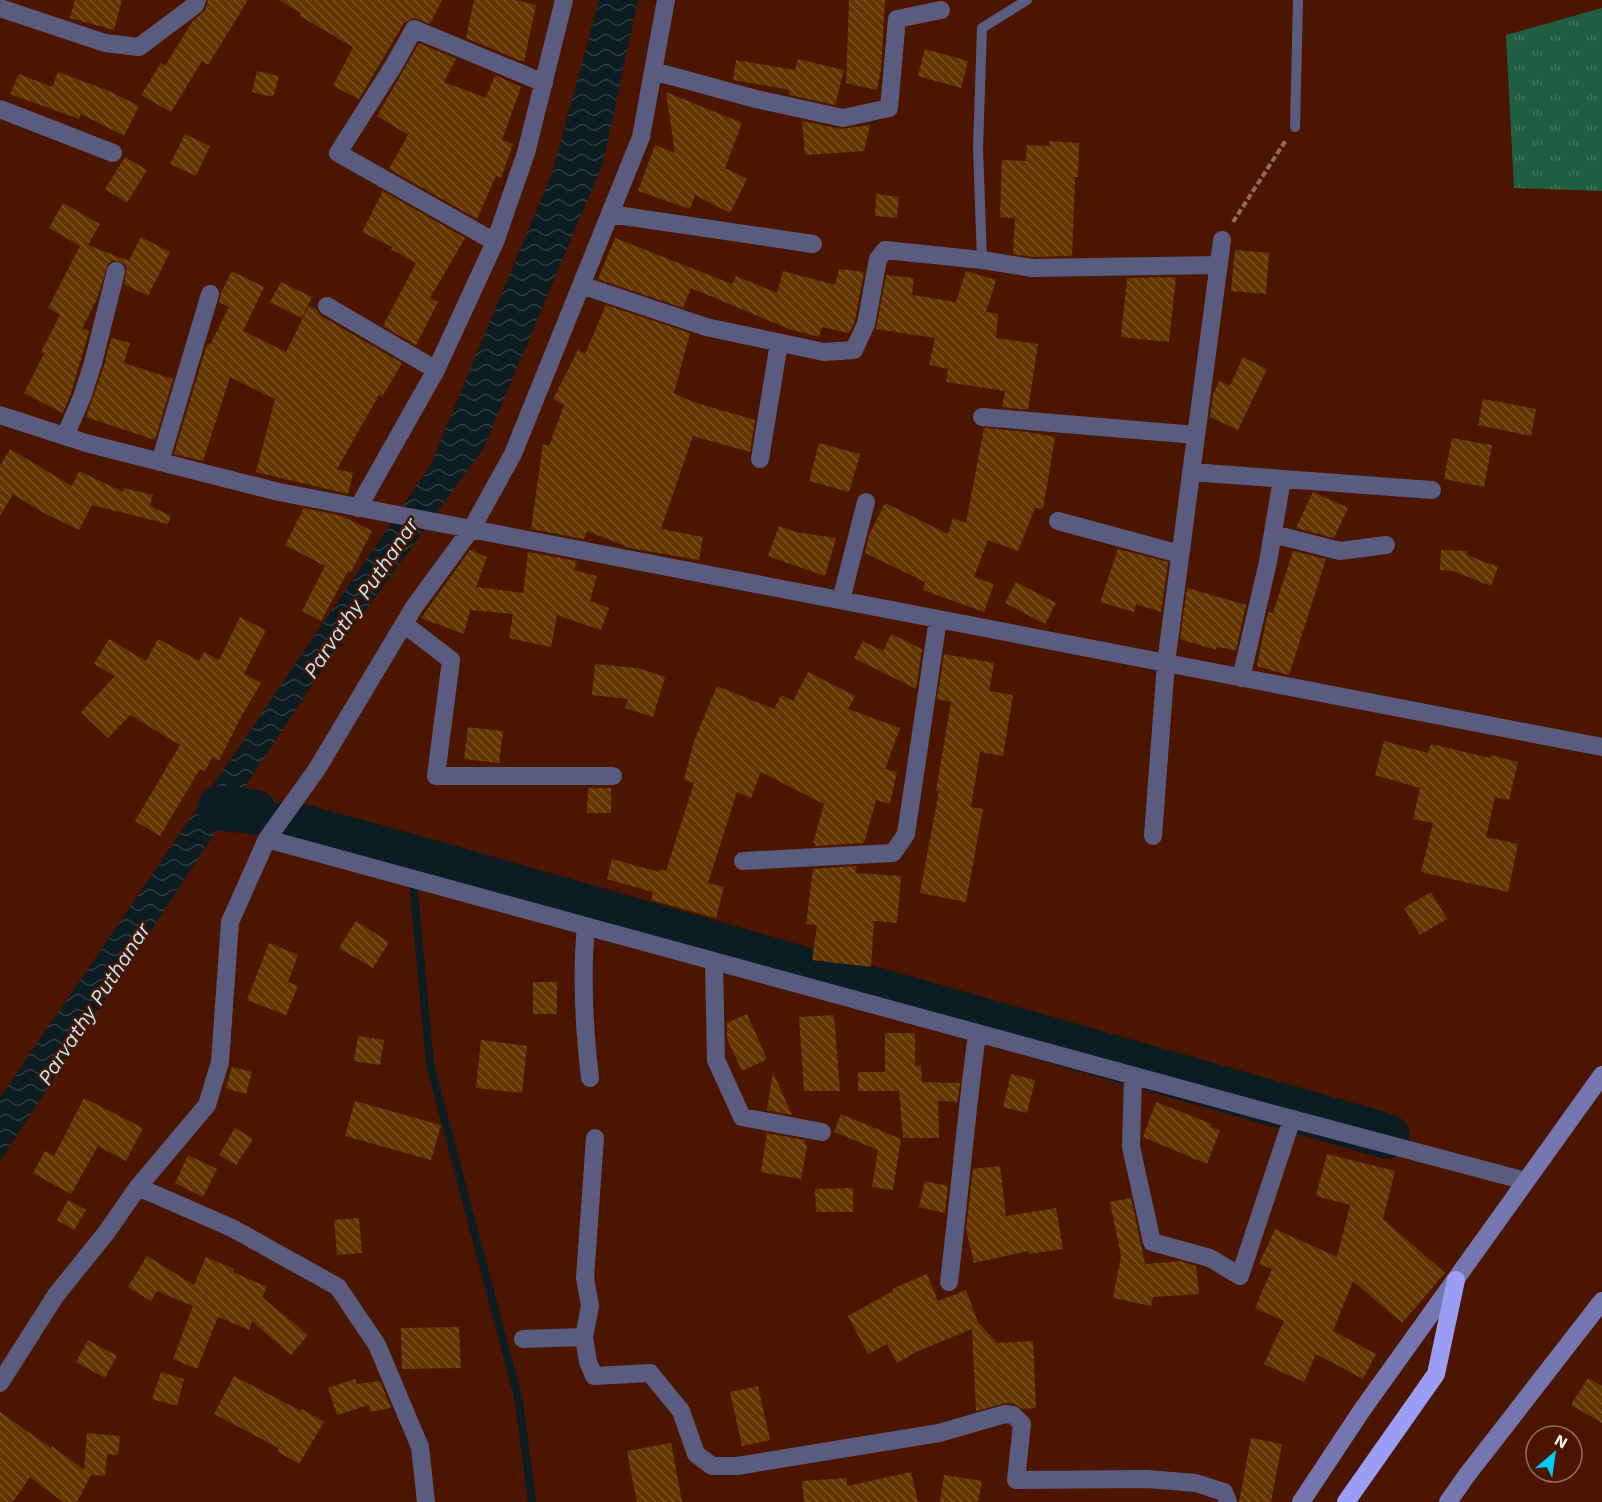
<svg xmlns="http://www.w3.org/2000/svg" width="1602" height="1502" viewBox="0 0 1602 1502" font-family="'Work Sans',sans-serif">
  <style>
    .grass { fill: url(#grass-tufts) }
    .water { fill: url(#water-waves) }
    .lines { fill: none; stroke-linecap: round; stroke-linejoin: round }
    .stream { stroke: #0b1c22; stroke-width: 8 }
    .river { stroke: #0b1c22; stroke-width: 45 }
    .building { fill: url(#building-back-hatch) }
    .path { stroke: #926b5c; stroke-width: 4; stroke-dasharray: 6 3; stroke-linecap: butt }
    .lane { stroke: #5a5c7f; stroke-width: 10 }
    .street { stroke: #5a5c7f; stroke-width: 18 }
    .secondary { stroke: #7477af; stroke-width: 18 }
    .highway { stroke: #9c9ef5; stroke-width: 18 }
    .labels { text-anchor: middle; stroke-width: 5; stroke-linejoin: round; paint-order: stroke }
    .water-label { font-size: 21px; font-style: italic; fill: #b4ebff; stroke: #4c1500 }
  </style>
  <defs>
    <pattern id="grass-tufts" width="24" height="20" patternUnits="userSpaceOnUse" patternTransform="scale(1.5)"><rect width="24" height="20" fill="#1e5f44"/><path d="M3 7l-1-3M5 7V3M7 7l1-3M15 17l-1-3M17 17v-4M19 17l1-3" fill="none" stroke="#40765f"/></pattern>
    <pattern id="water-waves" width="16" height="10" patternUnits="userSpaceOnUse" patternTransform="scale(1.5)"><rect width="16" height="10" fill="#0b1c22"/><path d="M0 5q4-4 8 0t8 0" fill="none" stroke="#2f3d42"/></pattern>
    <pattern id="building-back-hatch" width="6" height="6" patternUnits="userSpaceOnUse" patternTransform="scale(1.5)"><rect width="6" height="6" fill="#633500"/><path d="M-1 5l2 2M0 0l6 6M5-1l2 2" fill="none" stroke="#7a5225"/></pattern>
  </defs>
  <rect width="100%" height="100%" fill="#4c1500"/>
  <path class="grass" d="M 1602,8 L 1602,191 L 1514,188 L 1506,35 Z"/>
  <path class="water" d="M 599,0 L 638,0 L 603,163 L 483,449 L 315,680 L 0,1161 L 0,1098 L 430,466 L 552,173 Z"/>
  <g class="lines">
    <path class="stream" d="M 402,854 L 408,863
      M 413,881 L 430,1064 L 519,1401 L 532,1502"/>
    <path class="river" d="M 220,808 L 254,812
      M 288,823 L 402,854 L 1387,1136"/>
  </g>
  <path class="building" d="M 75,0 L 122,0 L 114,30 L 70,18 Z
    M 208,0 L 248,0 L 208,65 L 202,61 L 171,112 L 141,95 L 161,63 L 165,66 L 192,22 L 205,10 Z
    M 279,0 L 442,0 L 430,24 L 414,18 L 404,23 L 359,99 L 333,86 L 353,47 L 300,16 L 301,13 Z
    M 474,0 L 515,0 L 536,5 L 524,62 L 466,38 Z
    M 849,0 L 885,0 L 881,70 L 877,90 L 846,83 Z
    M 419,43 L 456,59 L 444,82 L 486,98 L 495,75 L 521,87 L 502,140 L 513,144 L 501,178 L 496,176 L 477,219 L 389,169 L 408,135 L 377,116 Z
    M 925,49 L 968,61 L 961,88 L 918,76 Z
    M 798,59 L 844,70 L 835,105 L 789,95 L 790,90 L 733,80 L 736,60 L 795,70 Z
    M 257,71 L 279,76 L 273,97 L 252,92 Z
    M 58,72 L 109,91 L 139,106 L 124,136 L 81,114 L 79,119 L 10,94 L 19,74 L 52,87 Z
    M 666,92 L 742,123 L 725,168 L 747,179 L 730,213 L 695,195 L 690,209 L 638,191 L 655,145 L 675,153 Z
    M 802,121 L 841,129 L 870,125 L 864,151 L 805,155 Z
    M 185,134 L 210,146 L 196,176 L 170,164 Z
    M 1049,141 L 1079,143 L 1078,177 L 1075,177 L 1072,256 L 1033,257 L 1013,254 L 1015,218 L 1000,217 L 1002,160 L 1026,161 L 1027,145 L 1049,146 Z
    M 125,157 L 147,170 L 127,203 L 105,189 Z
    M 383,191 L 465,238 L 430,298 L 438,302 L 416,345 L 383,326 L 416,263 L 391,249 L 392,247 L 362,232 Z
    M 876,194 L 899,197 L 897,218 L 875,216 Z
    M 63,203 L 100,224 L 88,245 L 129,261 L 141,237 L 170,252 L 148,296 L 124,284 L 127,268 L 123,263 L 113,260 L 108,264 L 97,299 L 82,329 L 89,331 L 71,393 L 63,413 L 24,393 L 44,354 L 41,352 L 60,315 L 48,308 L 80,246 L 49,228 Z
    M 615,238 L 732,284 L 736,276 L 777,293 L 783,271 L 835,285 L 839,269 L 864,272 L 855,321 L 849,333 L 822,327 L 819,337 L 789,329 L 691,288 L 683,308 L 598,279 Z
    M 1235,250 L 1269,253 L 1266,294 L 1231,291 Z
    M 232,271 L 264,287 L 243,331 L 286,352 L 309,306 L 317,310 L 321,316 L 402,363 L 382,397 L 379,395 L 337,469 L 353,473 L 348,494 L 256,472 L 275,399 L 230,377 L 203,461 L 174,454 L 207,344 L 210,345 L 229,307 L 219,302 L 221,293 Z
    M 966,271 L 996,280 L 986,312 L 998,314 L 996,338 L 1038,344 L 1028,410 L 1002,407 L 1005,391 L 946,382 L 948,369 L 929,365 L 935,338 L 876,329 L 886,275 L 914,278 L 912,295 L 956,302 Z
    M 1176,277 L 1169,342 L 1121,337 L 1127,278 Z
    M 281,282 L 312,297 L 302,318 L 270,302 Z
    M 606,305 L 690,333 L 674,393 L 693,402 L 755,420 L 750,452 L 693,436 L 661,529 L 703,537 L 699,560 L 630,548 L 587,531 L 584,539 L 531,529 L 543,444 L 549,446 L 564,405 L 553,399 L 578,350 L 585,354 Z
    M 111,338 L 130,343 L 124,363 L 173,379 L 155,440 L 86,417 L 104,366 Z
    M 1243,357 L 1267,369 L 1238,430 L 1210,417 L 1213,395 L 1219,381 L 1230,386 Z
    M 1483,399 L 1536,409 L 1531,436 L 1478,425 Z
    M 984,428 L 1028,432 L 1055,437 L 1043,509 L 1035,508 L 1018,551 L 988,540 L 974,577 L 994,584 L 984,612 L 923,590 L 925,582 L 865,553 L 869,535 L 885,503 L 948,534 L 953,518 L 966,523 Z
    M 1452,438 L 1492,445 L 1484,487 L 1444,479 Z
    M 819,443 L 860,454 L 849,492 L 809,481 Z
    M 10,449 L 72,486 L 79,471 L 123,492 L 124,488 L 153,495 L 150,506 L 171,516 L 168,524 L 92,505 L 79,530 L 40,511 L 13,494 L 0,516 L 0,466 Z
    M 1313,492 L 1348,508 L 1334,538 L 1296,528 Z
    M 304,508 L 342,516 L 372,531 L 351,572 L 348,571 L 321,621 L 302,611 L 325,566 L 285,545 Z
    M 779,526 L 796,532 L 836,538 L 825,576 L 768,556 Z
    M 1118,549 L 1168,562 L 1161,612 L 1136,604 L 1134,612 L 1100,602 Z
    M 470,550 L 487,557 L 476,587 L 523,593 L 528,552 L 577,561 L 574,570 L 597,576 L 590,601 L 609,608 L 601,630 L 557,615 L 551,647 L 509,638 L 513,614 L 470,610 L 464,634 L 421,618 Z
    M 1441,550 L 1467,551 L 1467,555 L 1498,567 L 1491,586 L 1453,571 L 1440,570 Z
    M 1293,551 L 1326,559 L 1289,675 L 1257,666 L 1268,612 L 1273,613 Z
    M 1016,582 L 1056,603 L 1045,624 L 1005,603 Z
    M 1187,588 L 1246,605 L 1236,650 L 1217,647 L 1216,650 L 1180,639 Z
    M 240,617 L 266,630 L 244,674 L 261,683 L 241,717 L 219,761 L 212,757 L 205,771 L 200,769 L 160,836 L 135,821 L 180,745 L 130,715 L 108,738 L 81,712 L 115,676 L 94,664 L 109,639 L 146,661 L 158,639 L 199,661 L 204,652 L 219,660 Z
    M 891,634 L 922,649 L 916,689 L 854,658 L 863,641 L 883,651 Z
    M 944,654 L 994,663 L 989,691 L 1013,695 L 1003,756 L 980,752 L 971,807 L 983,809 L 966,902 L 920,893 L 939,791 L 936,791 L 951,702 L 937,699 Z
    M 595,664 L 638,668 L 665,677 L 653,717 L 625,708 L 628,699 L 592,695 Z
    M 808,672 L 855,696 L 848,709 L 900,728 L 885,769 L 897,772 L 890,804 L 876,800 L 864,843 L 815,846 L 815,843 L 813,843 L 824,804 L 761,772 L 751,798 L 737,792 L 708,883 L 724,887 L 716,918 L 651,900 L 653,892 L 607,879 L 612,859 L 659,872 L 659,869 L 666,871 L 694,783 L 684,780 L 694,741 L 717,686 L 774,709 L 781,695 L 793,701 Z
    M 468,727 L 503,731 L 499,763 L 464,759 Z
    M 1384,741 L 1428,753 L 1431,744 L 1490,758 L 1491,755 L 1518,762 L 1509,800 L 1495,797 L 1486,837 L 1518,844 L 1508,892 L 1421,872 L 1433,823 L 1413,819 L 1420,788 L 1375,775 Z
    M 588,788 L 611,788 L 611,813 L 587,813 Z
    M 857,866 L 855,873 L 901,876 L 897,923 L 874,921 L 871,967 L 812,960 L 817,925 L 806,924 L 813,869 Z
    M 1431,892 L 1447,919 L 1420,935 L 1404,908 Z
    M 356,921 L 389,942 L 373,968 L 339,948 Z
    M 269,943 L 298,955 L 288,982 L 298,986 L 286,1015 L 247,1000 Z
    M 533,982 L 557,982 L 557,1014 L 533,1014 Z
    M 747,1014 L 767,1059 L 742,1071 L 727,1039 L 727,1023 Z
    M 834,1015 L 840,1091 L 804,1091 L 799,1017 Z
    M 885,1033 L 915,1033 L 915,1066 L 921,1065 L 922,1082 L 960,1083 L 957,1102 L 938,1101 L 939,1138 L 903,1138 L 899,1091 L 858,1091 L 858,1072 L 885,1072 Z
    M 358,1036 L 384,1040 L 380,1065 L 354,1061 Z
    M 481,1040 L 527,1046 L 522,1093 L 476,1088 Z
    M 232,1067 L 252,1072 L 246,1094 L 226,1088 Z
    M 773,1072 L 784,1097 L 792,1115 L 767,1110 Z
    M 1011,1074 L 1035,1080 L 1027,1113 L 1003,1107 Z
    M 84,1098 L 143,1128 L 126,1161 L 98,1146 L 71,1194 L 33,1173 L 45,1151 L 54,1156 Z
    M 355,1101 L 441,1125 L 431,1160 L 345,1136 Z
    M 1156,1102 L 1212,1124 L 1211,1127 L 1220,1130 L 1207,1164 L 1143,1137 Z
    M 841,1114 L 901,1139 L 893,1190 L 872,1187 L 878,1150 L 834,1132 Z
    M 235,1128 L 253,1139 L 236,1165 L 219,1155 Z
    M 767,1133 L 804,1140 L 807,1147 L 801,1179 L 761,1172 Z
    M 1327,1154 L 1395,1171 L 1383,1219 L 1445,1273 L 1402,1323 L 1353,1281 L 1333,1331 L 1376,1354 L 1363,1379 L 1316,1354 L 1304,1382 L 1264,1364 L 1284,1321 L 1255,1308 L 1272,1269 L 1259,1264 L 1275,1229 L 1337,1257 L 1350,1205 L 1316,1196 Z
    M 188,1155 L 217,1169 L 203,1197 L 175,1183 Z
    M 1000,1166 L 1006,1216 L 1056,1208 L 1063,1249 L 1029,1254 L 1028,1251 L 974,1263 L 966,1229 L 973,1169 Z
    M 925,1181 L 948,1186 L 945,1213 L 919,1207 Z
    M 853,1188 L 853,1212 L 816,1212 L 815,1189 Z
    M 1131,1198 L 1145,1264 L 1180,1261 L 1196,1266 L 1199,1294 L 1153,1297 L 1151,1306 L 1113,1298 L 1121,1256 L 1110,1202 Z
    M 68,1200 L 86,1210 L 74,1230 L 57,1220 Z
    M 359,1218 L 362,1253 L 337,1255 L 334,1220 Z
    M 147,1256 L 194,1285 L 206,1257 L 234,1269 L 233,1272 L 267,1287 L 262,1297 L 308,1335 L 291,1355 L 252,1321 L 249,1330 L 218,1317 L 197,1369 L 173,1359 L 193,1306 L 157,1291 L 151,1301 L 128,1287 Z
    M 927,1274 L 938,1301 L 966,1290 L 978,1322 L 997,1343 L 1033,1341 L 1036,1408 L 1023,1409 L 1015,1404 L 1006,1403 L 976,1411 L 972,1329 L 918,1351 L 897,1363 L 887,1344 L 868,1354 L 848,1316 L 893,1291 L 892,1289 Z
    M 459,1327 L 461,1368 L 402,1369 L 401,1328 Z
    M 88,1340 L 117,1356 L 105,1378 L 76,1362 Z
    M 161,1372 L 184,1379 L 177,1406 L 152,1399 Z
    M 234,1376 L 301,1411 L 302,1409 L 324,1422 L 299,1464 L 277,1451 L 279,1448 L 214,1414 Z
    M 1588,1378 L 1602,1386 L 1602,1423 L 1571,1405 Z
    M 355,1379 L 357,1384 L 380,1381 L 391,1408 L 370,1412 L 369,1405 L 337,1415 L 328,1388 Z
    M 758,1386 L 770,1440 L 742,1446 L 730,1392 Z
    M 0,1412 L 51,1448 L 52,1446 L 84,1470 L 87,1433 L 120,1436 L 118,1455 L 107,1454 L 105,1476 L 91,1475 L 77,1502 L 63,1502 L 30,1477 L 13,1502 L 0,1502 Z
    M 1251,1438 L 1282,1444 L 1271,1502 L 1239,1502 Z
    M 671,1443 L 682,1502 L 637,1502 L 627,1451 Z
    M 911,1472 L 918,1502 L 804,1502 L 802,1481 L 847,1478 L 847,1486 Z
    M 944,1475 L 982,1481 L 978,1502 L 940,1502 Z"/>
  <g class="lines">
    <path class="path" d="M 1233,222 L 1286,140"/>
    <path class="lane" d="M 1295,127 L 1298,0
      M 982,260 L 978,148 L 982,28 L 1027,0"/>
    <path class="street" d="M 0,8 L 105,43 L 139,47 L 195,5 L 197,0
      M 653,71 L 756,99 L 843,118 L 889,108 L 897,19 L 941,10
      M 0,109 L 113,153
      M 610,214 L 813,244
      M 495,242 L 338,153 L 394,65 L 414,29 L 544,83
      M 581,285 L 706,327 L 824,352 L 854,350 L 866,324 L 878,259 L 885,250 L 982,260 L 1032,268 L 1219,265
      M 327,306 L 436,370
      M 0,415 L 86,443 L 279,492 L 1602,747
      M 982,417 L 1196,435
      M 65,436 L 82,397 L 93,363 L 116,271
      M 760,459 L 779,343
      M 160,462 L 210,294
      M 1191,472 L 1432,490
      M 358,508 L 436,370 L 495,242 L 526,153 L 564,0
      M 1058,521 L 1180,554
      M 1273,534 L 1340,551 L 1386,545
      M 841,600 L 866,502
      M 404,624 L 451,660 L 436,776 L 613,776
      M 1241,678 L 1268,562 L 1282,479
      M 1153,836 L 1166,663 L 1222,240
      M 267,839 L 1292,1119 L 1526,1181
      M 743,861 L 893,853 L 906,834 L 938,619
      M 586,926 C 581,977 584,1027 590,1078
      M 714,961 L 716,1060 L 742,1117 L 822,1132
      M 1133,1076 L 1131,1147 L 1152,1242 L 1210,1258 L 1240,1276 L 1292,1119
      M 138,1187 L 232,1228 L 338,1287 L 377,1345 L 420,1447 L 426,1502
      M 949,1282 C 959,1199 966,1116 977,1034
      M 584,1337 L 590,1306 L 585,1278 L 595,1138
      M 523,1339 L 584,1337 L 588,1362 L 594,1376 L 650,1373 L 681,1411 L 696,1454 L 712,1466 L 737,1466 L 939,1433 L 1005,1414 L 1013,1415 L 1022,1424 L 1016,1480 L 1147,1479 L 1196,1483 L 1224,1492 L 1228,1502
      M 0,1383 L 56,1295 L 106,1233 L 138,1187 L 207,1105 L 220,1062 L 230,922 L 267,839 L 317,769 L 414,607 L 472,528 L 513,454 L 641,137 L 666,0"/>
    <path class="secondary" d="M 1301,1502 L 1362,1410 L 1602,1075
      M 1448,1502 L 1467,1475 L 1602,1301"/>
    <path class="highway" d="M 1346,1502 L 1436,1374 L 1456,1280"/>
  </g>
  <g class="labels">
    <g class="water-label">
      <text transform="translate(361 598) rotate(-56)" y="7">Parvathy Puthanar</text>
      <text transform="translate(94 1004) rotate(-57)" y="7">Parvathy Puthanar</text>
    </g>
  </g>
  <g transform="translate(1554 1454) rotate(29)"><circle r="28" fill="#4c1500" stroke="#926b5c" stroke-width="1.5"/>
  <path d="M0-4.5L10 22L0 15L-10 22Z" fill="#00cbf9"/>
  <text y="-9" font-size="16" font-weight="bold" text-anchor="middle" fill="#faebe5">N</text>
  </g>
</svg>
